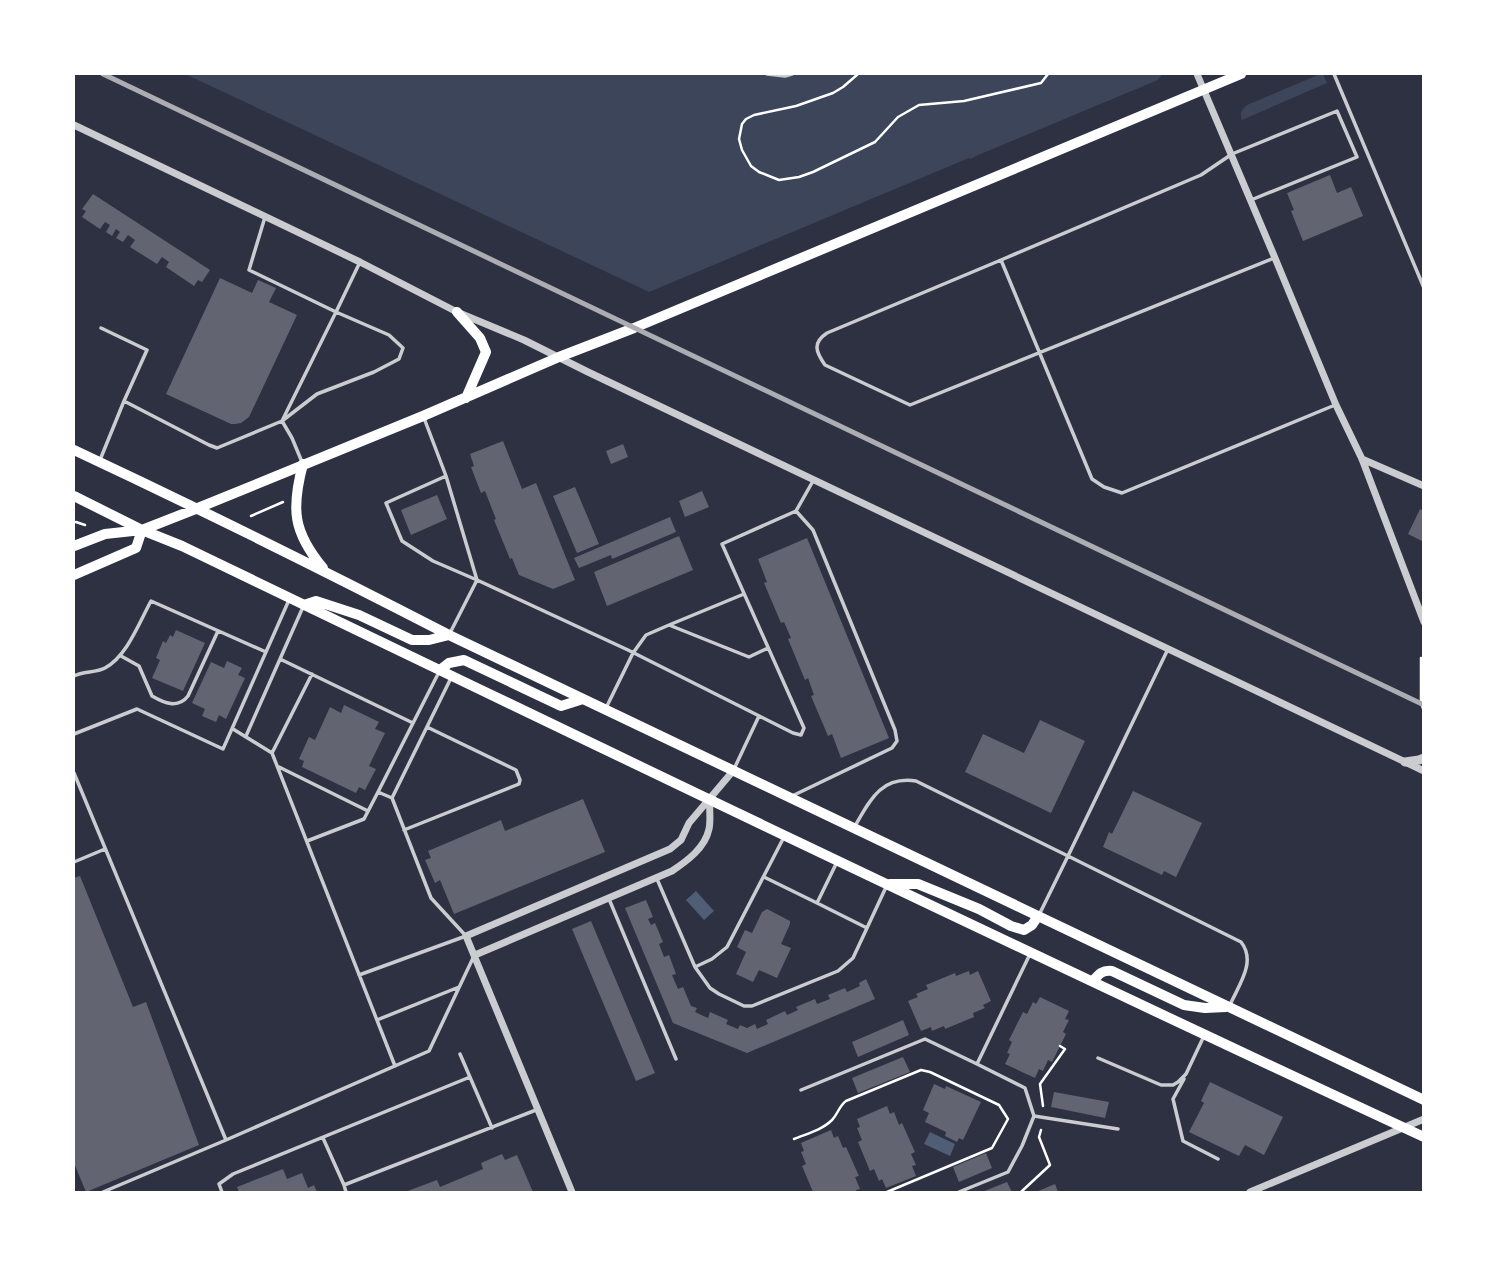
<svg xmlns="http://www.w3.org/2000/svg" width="1497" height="1266" viewBox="0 0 1497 1266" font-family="Merriweather,serif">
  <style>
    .green { fill: #3c4559 }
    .water { fill: #4f5d75 }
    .building { fill: #626471 }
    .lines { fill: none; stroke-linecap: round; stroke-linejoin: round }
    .path { stroke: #fff; stroke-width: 2.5 }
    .service { stroke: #caccd0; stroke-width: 3.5 }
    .minor { stroke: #caccd0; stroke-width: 7 }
    .tertiary { stroke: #caccd0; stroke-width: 9 }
    .secondary { stroke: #fff; stroke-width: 10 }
    .primary { stroke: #fff; stroke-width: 10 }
    .rail { stroke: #abadb3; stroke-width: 5 }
  </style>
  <rect width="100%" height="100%" fill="#2d3142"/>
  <path class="green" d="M 185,74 L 1162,74 L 1158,80 L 976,156 L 971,159 L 969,158 L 649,292 Z
    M 1320,74 L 1323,74 L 1327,83 L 1242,120 C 1239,113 1242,109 1247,105 Z"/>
  <path class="water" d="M 696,891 L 714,911 L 704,920 L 686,900 Z
    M 930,1132 L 955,1144 L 950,1156 L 924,1144 Z"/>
  <path class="building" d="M 1330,175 L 1337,193 L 1351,187 L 1363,216 L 1303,241 L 1291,211 L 1294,210 L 1287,193 Z
    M 93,194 L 210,270 L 202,282 L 198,280 L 194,286 L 166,267 L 169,262 L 162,257 L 157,264 L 130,247 L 135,240 L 128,235 L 123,242 L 116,238 L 120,232 L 116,229 L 112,236 L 106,232 L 110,225 L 105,222 L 100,229 L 82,217 L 86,211 L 82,209 Z
    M 220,278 L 252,293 L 258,280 L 276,288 L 269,302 L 297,315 L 249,417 L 241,423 L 235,424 L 231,424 L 166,394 Z
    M 503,441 L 522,489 L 536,483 L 575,580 L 553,589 L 519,575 L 512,558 L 510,559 L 494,520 L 496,519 L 485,491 L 481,493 L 471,467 L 474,466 L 470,454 Z
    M 623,444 L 628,457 L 611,464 L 606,451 Z
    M 575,487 L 599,544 L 577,553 L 553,496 Z
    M 702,491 L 709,507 L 685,517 L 679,501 Z
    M 437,495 L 447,519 L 411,535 L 401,510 Z
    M 1420,509 L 1424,511 L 1424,542 L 1408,534 Z
    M 670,517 L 676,532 L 612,559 L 611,555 L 579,568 L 574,558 Z
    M 679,536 L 693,570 L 607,606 L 594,572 Z
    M 807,538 L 889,738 L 841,758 L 832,734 L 828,736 L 811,696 L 814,695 L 808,678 L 805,680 L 788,639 L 791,638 L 784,622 L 781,623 L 764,583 L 767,582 L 758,559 Z
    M 176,630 L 205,643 L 183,691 L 152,678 L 160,660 L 156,658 L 163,641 L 166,643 L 170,635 L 173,637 Z
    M 227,661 L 242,668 L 238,675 L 245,678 L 226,719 L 219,715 L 216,722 L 202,716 L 205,709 L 192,703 L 211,662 L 224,668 Z
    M 344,705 L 379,722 L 375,729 L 385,733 L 369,766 L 376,769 L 365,790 L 359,787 L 356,793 L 302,767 L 304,761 L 299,759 L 309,737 L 315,740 L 330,707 L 341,713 Z
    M 1040,720 L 1085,741 L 1051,813 L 965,772 L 983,734 L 1024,753 Z
    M 1133,791 L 1202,823 L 1176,877 L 1164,871 L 1162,875 L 1103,847 L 1109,832 L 1112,834 Z
    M 583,799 L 605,852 L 454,914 L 440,880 L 435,883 L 425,860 L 431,858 L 428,851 L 501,820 L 505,831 Z
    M 80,876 L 133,1007 L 146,1002 L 199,1145 L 86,1192 L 74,1163 L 74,878 Z
    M 646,900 L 653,917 L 648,919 L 651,925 L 655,923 L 663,942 L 659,944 L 664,957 L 669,955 L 676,974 L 672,975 L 678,989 L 683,987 L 691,1006 L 697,1008 L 695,1012 L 708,1018 L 710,1012 L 728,1020 L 726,1024 L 738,1029 L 740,1025 L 747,1028 L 755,1024 L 757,1029 L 768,1024 L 766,1020 L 785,1011 L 787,1015 L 798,1010 L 796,1007 L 815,999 L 817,1004 L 830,999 L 828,995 L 845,988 L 847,992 L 860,986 L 859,983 L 866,979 L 875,999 L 747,1053 L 673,1023 L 625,908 Z
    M 767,909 L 790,921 L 790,924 L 781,944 L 791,948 L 777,978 L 759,970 L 753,982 L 736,974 L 746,952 L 737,947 L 745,930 L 752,933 L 762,912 Z
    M 591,921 L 655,1073 L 636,1081 L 572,929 Z
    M 969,971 L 970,975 L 978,971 L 991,1001 L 983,1005 L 985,1008 L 973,1013 L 974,1017 L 945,1029 L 944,1026 L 932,1031 L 931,1027 L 921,1031 L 908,1001 L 918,997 L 916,994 L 928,989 L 926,985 L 955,973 L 956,976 Z
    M 1040,997 L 1069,1011 L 1065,1019 L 1069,1020 L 1063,1032 L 1066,1034 L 1052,1062 L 1048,1060 L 1043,1071 L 1039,1069 L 1035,1078 L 1005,1064 L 1010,1054 L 1007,1053 L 1012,1042 L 1009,1040 L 1023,1012 L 1027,1014 L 1033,1002 L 1036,1004 Z
    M 903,1020 L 909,1035 L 858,1057 L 852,1042 Z
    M 903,1057 L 910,1072 L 858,1093 L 852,1078 Z
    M 1210,1082 L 1283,1117 L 1264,1155 L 1245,1145 L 1239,1156 L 1189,1132 L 1204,1103 L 1201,1101 Z
    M 934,1084 L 945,1089 L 946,1086 L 981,1102 L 963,1140 L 959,1138 L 957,1142 L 945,1136 L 946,1132 L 925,1122 L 929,1113 L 923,1110 Z
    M 1054,1092 L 1109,1102 L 1105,1118 L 1051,1107 Z
    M 887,1106 L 890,1114 L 894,1112 L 899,1125 L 902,1123 L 915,1152 L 911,1154 L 916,1165 L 912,1166 L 916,1176 L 886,1188 L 882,1179 L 879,1181 L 874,1169 L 870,1171 L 858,1142 L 862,1140 L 857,1128 L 860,1127 L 857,1119 Z
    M 831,1130 L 834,1138 L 838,1136 L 843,1148 L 846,1147 L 859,1176 L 855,1177 L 860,1189 L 856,1190 L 857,1192 L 813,1192 L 802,1166 L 806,1164 L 801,1152 L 804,1151 L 801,1143 Z
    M 986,1153 L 992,1168 L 959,1182 L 953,1167 Z
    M 502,1154 L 505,1160 L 517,1155 L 533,1192 L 405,1192 L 437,1180 L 440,1187 L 483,1169 L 481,1163 Z
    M 283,1169 L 287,1179 L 302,1173 L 308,1188 L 314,1185 L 317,1192 L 239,1192 L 237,1187 Z
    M 1007,1182 L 1012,1192 L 982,1192 Z
    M 1055,1184 L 1058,1192 L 1036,1192 Z"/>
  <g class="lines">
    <path class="path" d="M 858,74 L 843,87 L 833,93 L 796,106 L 754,115 L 746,119 L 742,124 L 739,139 L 742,150 L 751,166 L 759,172 L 779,180 L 799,177 L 813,172 L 875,142 L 898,117 L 919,105 L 964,101 L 1041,83 L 1048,74
      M 251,516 L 283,502
      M 76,522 L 85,525
      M 1421,658 L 1421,703 L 1424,711
      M 1043,1106 L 1040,1084 L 1065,1049 L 1060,1046
      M 794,1139 C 806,1134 822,1130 832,1120 C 838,1114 839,1106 846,1101 L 921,1070 L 930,1072 L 999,1105 L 1008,1119 L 992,1148 L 887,1192
      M 1021,1192 L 1050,1165 L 1039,1137 L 1041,1130"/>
    <path class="service" d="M 767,74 L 785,76 L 792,74
      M 1334,74 L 1424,288
      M 1251,200 L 1357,157 L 1337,111 L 1232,154 L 1201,175 L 1001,260 L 1092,479 L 1104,487 L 1122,493 L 1335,405
      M 265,217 L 249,270 L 336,312 L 282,421 L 292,438 L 302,462
      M 1001,260 L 827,333 C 812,343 816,352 825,365 L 910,405 L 1274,258
      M 101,328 L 147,350 L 124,401
      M 424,418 L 446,476 L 477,580 L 450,633
      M 100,460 L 124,401 L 209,445 L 217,448 L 282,421 L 317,394 L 374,372 L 399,359 L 403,348 L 389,335 L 336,312 L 360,262
      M 446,476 L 386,503 L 402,541 L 433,561 L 477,580 L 628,650 L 793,733 L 801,735 L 804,728 L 722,544 L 796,511 L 813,481
      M 669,625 L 744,594
      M 121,656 L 139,666 L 152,696 C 164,703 178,709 188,696 L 218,631
      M 280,659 L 413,723
      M 74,676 C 83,671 96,673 105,668 C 127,656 139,623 151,601 L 266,652
      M 606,708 L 633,653 L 646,635 L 669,625 L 749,657 L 768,648
      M 233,729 L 272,753 L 395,1066
      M 74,734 L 137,709 L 223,749 L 289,600
      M 246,736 L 303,607
      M 272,753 L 312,674
      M 279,767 L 368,811
      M 734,769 L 759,716
      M 74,773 L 226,1140 L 429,1051 L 473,958
      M 378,792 L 439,672
      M 792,796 L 892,748 L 897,741 L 895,730 L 813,530 L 796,511
      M 392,798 L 451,678
      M 855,826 C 870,800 881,776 916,781 L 1068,856 L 1168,649
      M 404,830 L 519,784 L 520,780 L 516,770 L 427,727
      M 784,837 L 727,947 L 712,959 L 695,967 L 710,988 L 719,994 L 744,1006 L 752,1006 L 838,971 L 853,958 L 867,928
      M 307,841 L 364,819 L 378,792 L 392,798 L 431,898 L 466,936 L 359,975
      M 74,862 L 105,849
      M 837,862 L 817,903 L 867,928 L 887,885
      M 764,877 L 817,903
      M 657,879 L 695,967
      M 609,899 L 676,1059
      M 1039,915 L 1068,856 L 1241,942 C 1257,962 1238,986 1230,1005
      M 377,1020 L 459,987
      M 460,1054 L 492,1128
      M 1098,1058 L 1161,1085 L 1173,1085 L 1178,1082 L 1186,1074 L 1203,1038
      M 1184,1079 L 1173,1099 L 1183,1141 L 1218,1159
      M 801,1090 L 925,1039 L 977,1064 L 1030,954
      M 1034,1116 L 1118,1129
      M 323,1138 L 344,1185
      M 103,1192 L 226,1140
      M 222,1192 L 219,1184 L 233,1174 L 470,1077
      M 346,1192 L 344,1185 L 536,1110
      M 959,1192 L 1008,1172 L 1022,1146 L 1034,1116 L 1025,1088 L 977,1064"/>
    <path class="minor" d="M 1197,74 L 1275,258 L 1336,405 L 1362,459 L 1424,622
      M 74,125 L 360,262 L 457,312 L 524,340 L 588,372 L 1424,771
      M 1362,459 L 1424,486
      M 475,955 L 672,871 C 687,861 705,848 709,829 C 711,821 709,810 710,801
      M 572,1192 L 466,936 L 670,849 L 681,840 L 689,823 L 733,771
      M 1250,1192 L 1424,1119"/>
    <path class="tertiary" d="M 1405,762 L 1419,760 L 1424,758"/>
    <path class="secondary" d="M 457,312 L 480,338 L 486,352 L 466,398
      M 198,508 L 423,416 L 559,357 L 634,328 L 1241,74"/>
    <path class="primary" d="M 74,450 C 200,509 325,571 449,635 L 1424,1100
      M 303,464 C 291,509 293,532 323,568
      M 74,496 L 142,530 L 182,546 C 595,745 1008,944 1424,1137
      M 74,546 L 105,534 L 142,530 L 198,508
      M 74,575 L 136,548 L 142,530
      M 304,605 L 316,601 L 359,615 L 412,640 L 429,640 L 449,635
      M 440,670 L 449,663 L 464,660 L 561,706 L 583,699
      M 890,884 L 918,884 L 979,909 L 1011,926 L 1024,930 L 1032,925 L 1038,916
      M 1093,981 C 1099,974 1102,970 1112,971 L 1184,1005 L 1205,1008 L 1226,1007"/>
    <path class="rail" d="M 103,74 L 1424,705"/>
  </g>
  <rect width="1497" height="1266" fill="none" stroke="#ffffff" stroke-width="150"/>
</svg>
